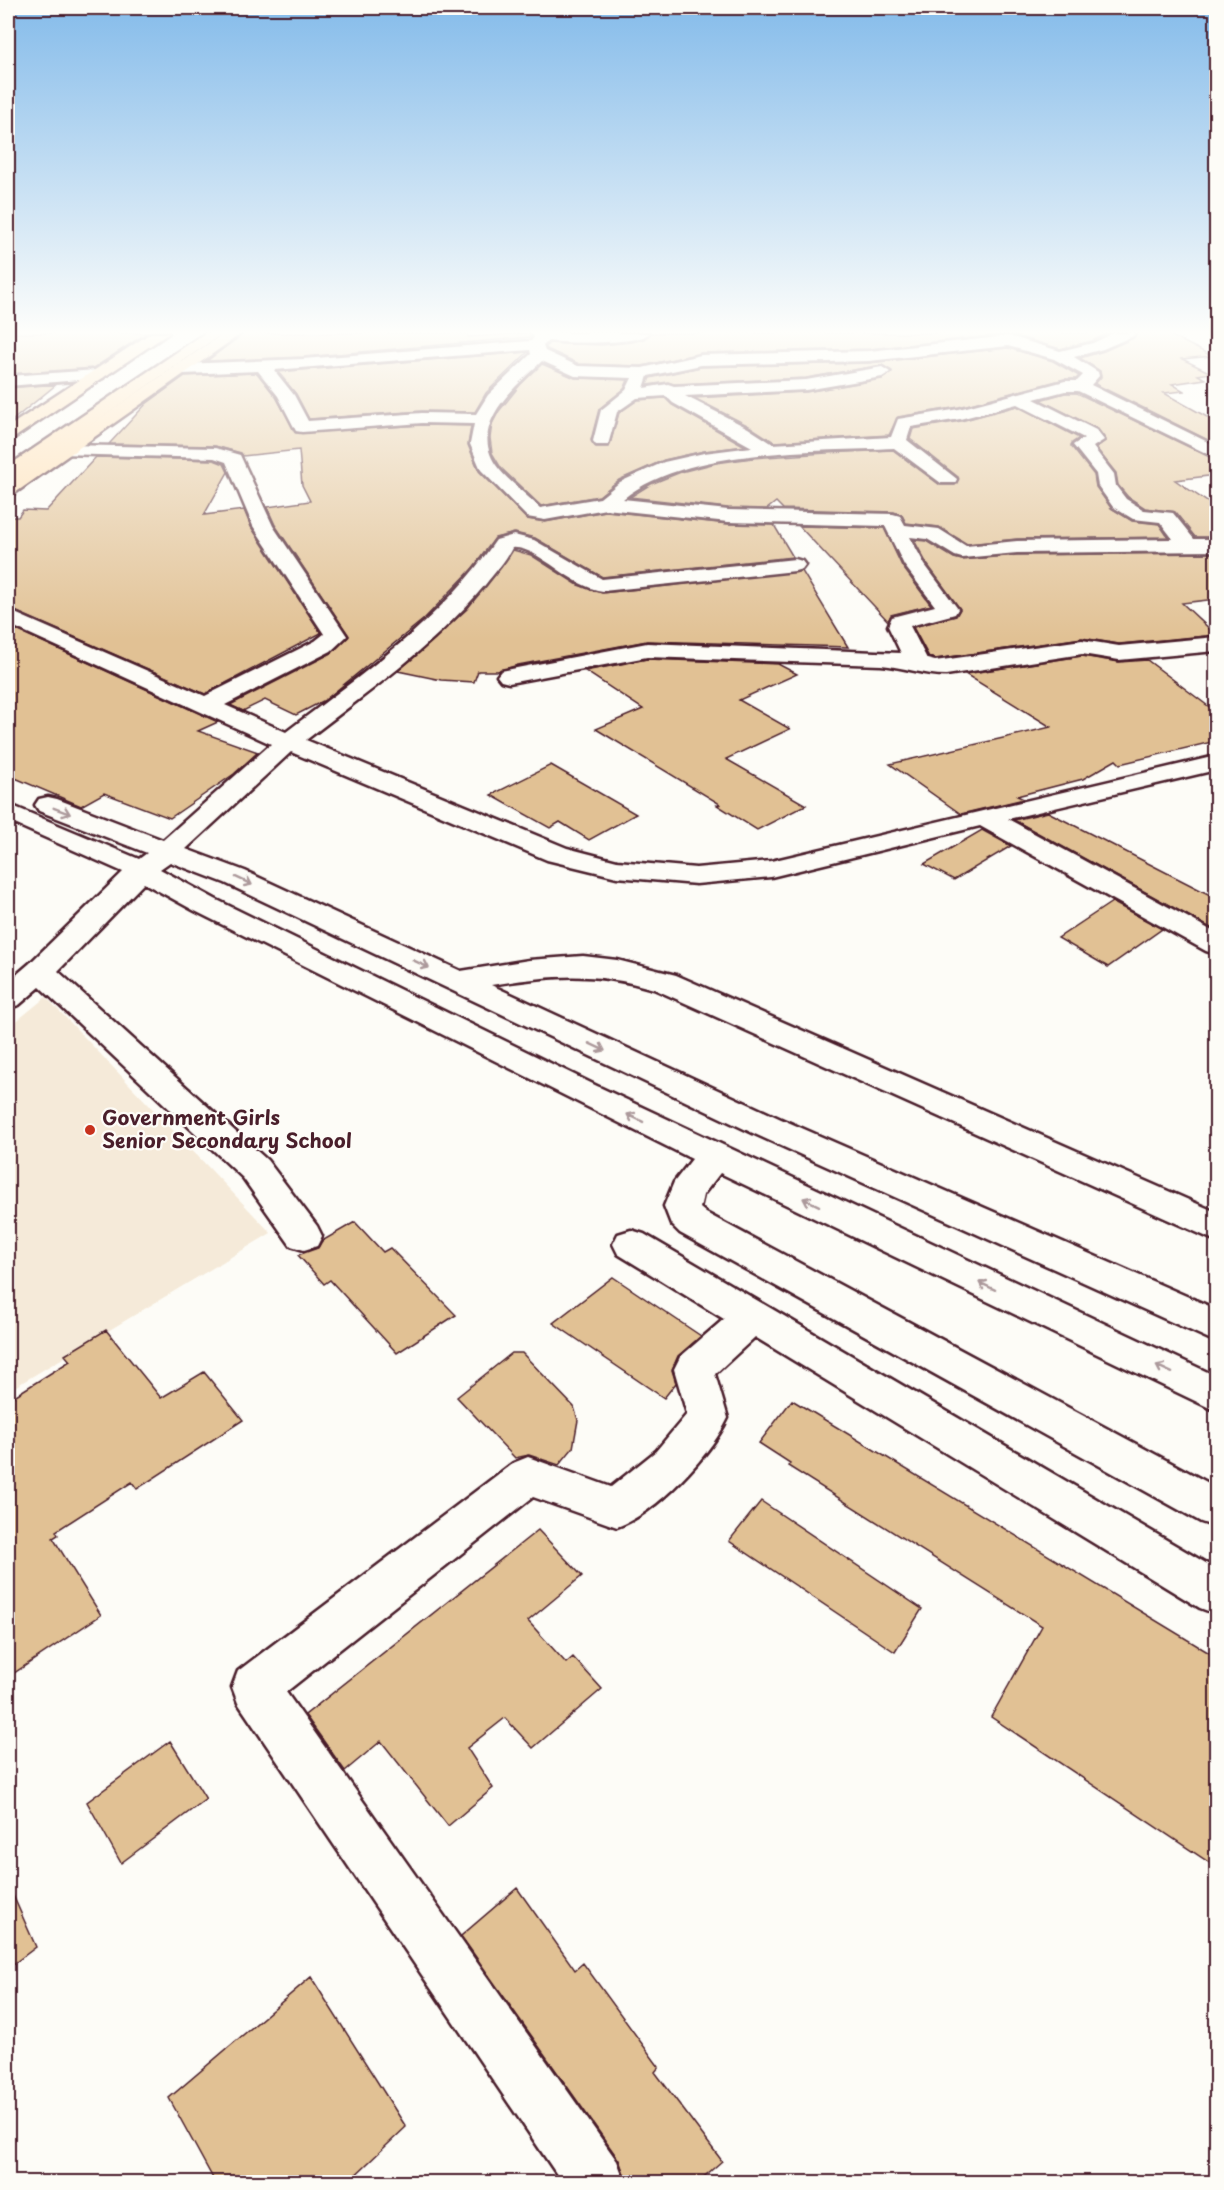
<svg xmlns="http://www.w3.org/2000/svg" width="1224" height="2190" viewBox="0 0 1224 2190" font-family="'Playpen Sans',sans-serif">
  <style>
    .built { fill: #f5ead9 }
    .building { fill: #e1c194; stroke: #4a1f2b; stroke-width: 1.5 }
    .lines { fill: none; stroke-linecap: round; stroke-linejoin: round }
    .minor-casing { stroke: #4a1f2b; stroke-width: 5 }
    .major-casing { stroke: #4a1f2b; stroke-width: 5 }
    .highway-casing { stroke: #4a1f2b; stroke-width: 5 }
    .minor { fill: #fdfcf7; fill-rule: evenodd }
    .major { fill: #fedbac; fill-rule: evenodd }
    .highway { fill: #fedbac; fill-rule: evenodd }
    .oneway { stroke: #ac999b }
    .poi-dot { fill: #c8321e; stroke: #fdfcf7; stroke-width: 2 }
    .labels { text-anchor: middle; stroke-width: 4.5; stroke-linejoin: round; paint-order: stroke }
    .poi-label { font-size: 20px; font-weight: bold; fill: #4a1f2b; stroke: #fdfcf7; text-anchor: start }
  </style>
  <rect width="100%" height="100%" fill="#fdfcf7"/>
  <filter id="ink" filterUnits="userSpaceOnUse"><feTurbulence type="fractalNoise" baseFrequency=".0167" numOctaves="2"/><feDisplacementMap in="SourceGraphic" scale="12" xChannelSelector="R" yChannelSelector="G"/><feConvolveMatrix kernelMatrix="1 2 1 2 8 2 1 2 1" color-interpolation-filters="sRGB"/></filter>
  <g filter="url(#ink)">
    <path class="built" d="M 46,997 L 271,1233 L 8,1391 L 8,1028 Z"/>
    <path class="building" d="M 8,333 L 147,333 L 94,368 L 8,374 Z
      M 244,333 L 454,333 L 468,334 L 468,337 L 529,333 L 531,337 L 303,357 L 207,361 Z
      M 651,333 L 1109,333 L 1092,341 L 1060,349 L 1009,334 L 869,349 L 701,353 L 642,366 L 579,364 L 547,349 L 546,347 L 549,343 L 602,345 L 632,342 L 644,339 Z
      M 1137,333 L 1166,333 L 1212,356 L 1182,359 L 1211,373 L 1198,375 L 1205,379 L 1172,384 L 1184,391 L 1164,393 L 1216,422 L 1216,444 L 1095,384 L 1101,377 L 1100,371 L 1080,358 L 1104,351 L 1134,338 Z
      M 1008,348 L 1053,361 L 1079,376 L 1076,379 L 1064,379 L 959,407 L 898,417 L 889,435 L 774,442 L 749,426 L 694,398 L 806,392 L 882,379 L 892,371 L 882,365 L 806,378 L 674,384 L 668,382 L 647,385 L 650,378 L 701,367 L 869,363 Z
      M 528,352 L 486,393 L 475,412 L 422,411 L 309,419 L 296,394 L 278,372 Z
      M 542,364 L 575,378 L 628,380 L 624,389 L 599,409 L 591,440 L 596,447 L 609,447 L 619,413 L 638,400 L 665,398 L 672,405 L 745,446 L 704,451 L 664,460 L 619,480 L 599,496 L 541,506 L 501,468 L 492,453 L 490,438 L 492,424 L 499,411 L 520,385 Z
      M 257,373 L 276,397 L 296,433 L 422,425 L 471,426 L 468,445 L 479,471 L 527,519 L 545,522 L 606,511 L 728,524 L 774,525 L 793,557 L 602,577 L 535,538 L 515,533 L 495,538 L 473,568 L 424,619 L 325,700 L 296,715 L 265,700 L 243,711 L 230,705 L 332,653 L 349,636 L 275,525 L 267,507 L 310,501 L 302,485 L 299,450 L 243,456 L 241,453 L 215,446 L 109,444 L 146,404 L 185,376 Z
      M 71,383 L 57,384 L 8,424 L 8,388 Z
      M 1065,393 L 1077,393 L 1216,460 L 1216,475 L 1175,480 L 1216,508 L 1216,537 L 1195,537 L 1175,512 L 1145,508 L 1128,497 L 1118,485 L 1116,473 L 1096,448 L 1106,440 L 1098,429 L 1040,400 Z
      M 1017,406 L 1079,438 L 1072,443 L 1071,446 L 1094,475 L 1096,487 L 1111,508 L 1132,521 L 1159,524 L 1168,537 L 1017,539 L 967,544 L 939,527 L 906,523 L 902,515 L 894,512 L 783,509 L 776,502 L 767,509 L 728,508 L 630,497 L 651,484 L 681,472 L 716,463 L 753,458 L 827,453 L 893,450 L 940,485 L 955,485 L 958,477 L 910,439 L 913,429 L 961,421 Z
      M 96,457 L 214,460 L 224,464 L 228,472 L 204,515 L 244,510 L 251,527 L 321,633 L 205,694 L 8,608 L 8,517 L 18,517 L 23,510 L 46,511 Z
      M 799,526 L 884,528 L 902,566 L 931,605 L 891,615 L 888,621 Z
      M 914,540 L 926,541 L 954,558 L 962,560 L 1017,555 L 1216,553 L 1216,599 L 1182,603 L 1216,635 L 1119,644 L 1082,638 L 935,659 L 929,657 L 913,627 L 956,616 L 960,609 L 927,564 Z
      M 513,550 L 531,555 L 578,585 L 602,593 L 802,571 L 848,647 L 647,641 L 518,665 L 498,671 L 478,671 L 474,682 L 441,680 L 398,671 L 467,609 Z
      M 8,626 L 218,722 L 198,731 L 258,752 L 234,774 L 170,818 L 104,793 L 81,806 L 8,775 Z
      M 1082,656 L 1119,662 L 1147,660 L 1216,712 L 1216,741 L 1120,764 L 1116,760 L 1083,779 L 1017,796 L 1024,799 L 961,814 L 890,764 L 1051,727 L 965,674 Z
      M 647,659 L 778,664 L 797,674 L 739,700 L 790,729 L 726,759 L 806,805 L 757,830 L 717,805 L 720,804 L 596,729 L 643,709 L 585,671 Z
      M 551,765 L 636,814 L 589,840 L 560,822 L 550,828 L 491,795 Z
      M 1048,812 L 1216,898 L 1216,931 L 1014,820 Z
      M 982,830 L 1011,846 L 954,880 L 924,864 Z
      M 1112,902 L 1162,929 L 1108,967 L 1058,938 Z
      M 355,1222 L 383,1252 L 390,1248 L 456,1315 L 397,1353 L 330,1280 L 324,1284 L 298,1255 L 318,1248 L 322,1241 Z
      M 613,1277 L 701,1336 L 678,1356 L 672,1370 L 676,1383 L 664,1398 L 553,1323 Z
      M 106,1330 L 161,1398 L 204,1372 L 243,1420 L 137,1489 L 132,1482 L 56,1531 L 58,1535 L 53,1538 L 101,1615 L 8,1677 L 8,1400 L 70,1361 L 65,1355 Z
      M 512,1353 L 522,1353 L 574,1407 L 578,1420 L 573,1448 L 559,1465 L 529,1455 L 515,1458 L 457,1397 Z
      M 792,1400 L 1216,1657 L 1216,1867 L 991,1717 L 1042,1626 L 788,1466 L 790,1463 L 759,1443 Z
      M 761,1501 L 922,1609 L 895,1652 L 729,1541 Z
      M 538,1530 L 582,1576 L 528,1621 L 566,1663 L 573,1657 L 602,1689 L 533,1748 L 505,1718 L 467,1748 L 493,1788 L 448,1826 L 381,1741 L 345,1771 L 305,1715 Z
      M 170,1741 L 206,1799 L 121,1863 L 87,1802 Z
      M 8,1884 L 36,1947 L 8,1968 Z
      M 517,1888 L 575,1970 L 583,1963 L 659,2067 L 655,2072 L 722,2161 L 698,2182 L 627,2182 L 619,2160 L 461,1936 Z
      M 311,1977 L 406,2127 L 348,2182 L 215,2182 L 169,2098 Z"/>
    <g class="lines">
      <defs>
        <path id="minor" d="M 531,333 L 649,333 C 640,345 565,343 548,341 L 543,346 L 545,351 L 578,366 L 642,368 L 701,355 L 869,351 L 1009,336 L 1060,351 L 1093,343 L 1114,333 L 1135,333 L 1133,336 L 1103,349 L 1074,357 L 1098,372 L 1099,376 L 1091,385 L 1216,446 L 1216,458 L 1078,391 L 1065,391 L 1034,399 L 1096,430 L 1104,440 L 1093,447 L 1114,474 L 1116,486 L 1126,499 L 1144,510 L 1173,513 L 1194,539 L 1216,539 L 1216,551 L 1017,553 L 962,558 L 955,556 L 927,539 L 910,537 L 925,565 L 958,609 L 955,614 L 910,626 L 927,659 L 935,661 L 1082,640 L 1119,646 L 1216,637 L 1216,651 L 1119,660 L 1082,654 L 946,675 C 924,675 903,667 881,665 L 647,657 L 509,683 L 501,681 L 497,676 L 501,671 L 647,643 L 901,653 L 888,626 L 892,617 L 935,606 L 904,565 L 885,526 L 728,522 L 606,509 L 545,520 L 527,517 L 481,470 L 470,444 L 474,424 L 422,423 L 302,432 L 296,431 L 278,396 L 258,371 L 183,374 L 175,369 L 183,364 L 303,359 L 531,341 L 534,337 ZM 1008,346 L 1054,359 L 1083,375 L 1077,381 L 1065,381 L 959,409 L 898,419 L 891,437 L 773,444 L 748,428 L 685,396 L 806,390 L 882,377 L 890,372 L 882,367 L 806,380 L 674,386 L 668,384 L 644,388 L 648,376 L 701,365 L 869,361 ZM 530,350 L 531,354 L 488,395 L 476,414 L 422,413 L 308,421 L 294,395 L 274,370 ZM 542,361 L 575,376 L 632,378 L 626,390 L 601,410 L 593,441 L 596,445 L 608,445 L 617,412 L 637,398 L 666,396 L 673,403 L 752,447 L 704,453 L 664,462 L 620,482 L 600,498 L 540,508 C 527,495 511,483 499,469 C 465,427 514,388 542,361 ZM 1017,404 L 1084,438 L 1073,445 L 1096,474 L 1098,486 L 1113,507 L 1133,519 L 1160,522 L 1173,539 L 1017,541 L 966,546 L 939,529 L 905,525 L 900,516 L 893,514 L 728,510 L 623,499 C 686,447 815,452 894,448 L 941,483 L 955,483 L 957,479 L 907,440 L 911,427 L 960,419 Z
          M 97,370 L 103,372 L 105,375 L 103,378 L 8,386 L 8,376 Z
          M 66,445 L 215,448 L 240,455 L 273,526 L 347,636 L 331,651 L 225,705 L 286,732 C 363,673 441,621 496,540 L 514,535 L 534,540 L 602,579 L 795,559 L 802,561 L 805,565 L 802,569 L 795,571 L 603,591 C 571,588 537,545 512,548 C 505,562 494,573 485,585 C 434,646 368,692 306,740 L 567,848 L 617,861 L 696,868 L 771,861 L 1216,756 L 1216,770 L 1008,819 L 1216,933 L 1216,954 L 1206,951 L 980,826 L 771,877 L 696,884 L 617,877 L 547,860 L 291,752 L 186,849 L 245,871 L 461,971 L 529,960 L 583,956 L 617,960 L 676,975 L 1216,1212 L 1216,1241 L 654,989 C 594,971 552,975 491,985 L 781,1119 L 1216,1309 L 1216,1342 L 757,1135 L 225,883 L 170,862 L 160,869 L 215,899 L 597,1086 L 1216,1376 L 1216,1411 L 720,1173 L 703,1195 L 700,1208 L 706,1213 L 1216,1487 L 1216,1527 L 1201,1522 L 680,1233 L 671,1224 L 664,1206 L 674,1182 L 692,1159 L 195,911 L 144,883 L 58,971 L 267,1160 L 317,1226 L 322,1236 L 317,1246 L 304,1250 L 291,1246 L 243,1178 L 40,987 L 19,1005 L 8,1008 L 8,982 L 29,964 L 123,872 L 8,821 L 8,804 L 139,859 L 147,853 L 39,811 L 35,805 L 39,799 L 48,797 L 57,799 L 163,840 L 271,744 L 8,624 L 8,610 L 205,696 L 315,641 L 324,634 L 253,526 L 226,462 L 214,458 L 60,454 L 57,450 L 60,446 Z
          M 631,1230 L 644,1234 L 1216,1569 L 1216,1614 L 1200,1608 L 755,1337 L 715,1374 L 728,1418 C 710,1456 656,1513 617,1527 L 533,1497 L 286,1692 L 617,2161 L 625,2182 L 562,2182 L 238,1703 L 232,1687 L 238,1671 L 513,1463 L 528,1457 L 611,1487 L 656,1451 L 687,1414 L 674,1369 L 680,1357 L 724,1319 L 618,1254 L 613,1244 L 618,1234 Z"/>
        <path id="major" d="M 151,333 L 169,333 L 14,438 L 8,439 L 8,427 Z
          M 224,333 L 242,333 L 15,493 L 8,495 L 8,481 Z"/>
        <path id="highway" d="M 205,333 L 223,333 L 15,478 L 8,479 L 8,466 Z"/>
      </defs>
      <use href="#minor" class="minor-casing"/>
      <use href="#major" class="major-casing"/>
      <use href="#highway" class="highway-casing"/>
      <use href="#minor" class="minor"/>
      <use href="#major" class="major"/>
      <use href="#highway" class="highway"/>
    </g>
    <defs><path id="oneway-shaft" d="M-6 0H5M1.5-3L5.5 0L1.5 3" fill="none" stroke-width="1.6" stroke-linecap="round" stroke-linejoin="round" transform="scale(1.5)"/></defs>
    <g class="oneway">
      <use href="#oneway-shaft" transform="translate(62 811) rotate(21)"/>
      <use href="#oneway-shaft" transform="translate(244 881) rotate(25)"/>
      <use href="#oneway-shaft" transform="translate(421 964) rotate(25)"/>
      <use href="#oneway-shaft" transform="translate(597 1047) rotate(25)"/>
      <use href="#oneway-shaft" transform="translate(635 1118) rotate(-154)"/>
      <use href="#oneway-shaft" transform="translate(811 1202) rotate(-154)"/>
      <use href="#oneway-shaft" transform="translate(987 1286) rotate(-155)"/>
      <use href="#oneway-shaft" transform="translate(1164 1369) rotate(-155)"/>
    </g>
  </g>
  <linearGradient id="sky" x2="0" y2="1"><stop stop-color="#84bbea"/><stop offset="0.52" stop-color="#fefefb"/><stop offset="1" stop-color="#fefefb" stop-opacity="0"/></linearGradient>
  <rect width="1224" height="639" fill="url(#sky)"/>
  <circle class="poi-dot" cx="90" cy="1130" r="6"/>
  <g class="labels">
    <g class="poi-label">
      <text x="102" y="1125">Government Girls<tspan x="102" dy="23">Senior Secondary School</tspan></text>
    </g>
  </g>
  <rect width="1224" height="2190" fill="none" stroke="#fdfcf7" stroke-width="30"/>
  <rect x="15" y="15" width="1194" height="2160" fill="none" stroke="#4a1f2b" stroke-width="2" filter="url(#ink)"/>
</svg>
